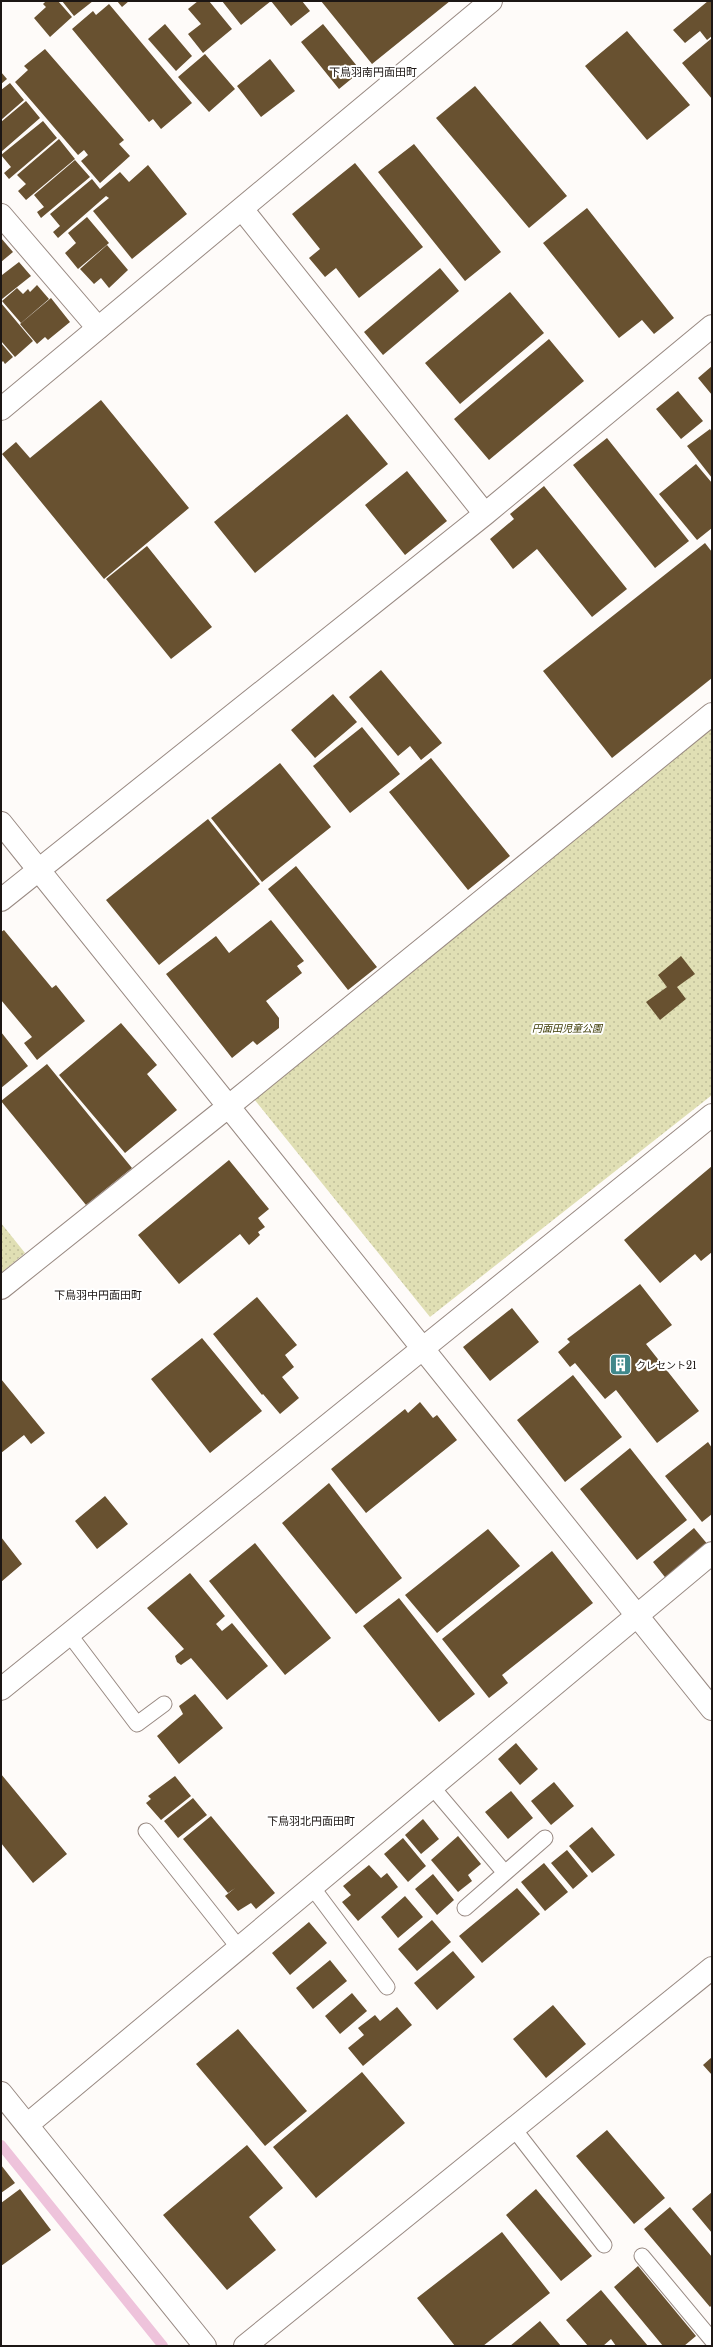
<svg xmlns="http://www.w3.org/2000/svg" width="713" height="2347" viewBox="0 0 713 2347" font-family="'Libre Baskerville','Noto Sans JP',serif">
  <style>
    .grass { fill: url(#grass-dots) }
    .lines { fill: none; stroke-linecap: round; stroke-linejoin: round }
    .stream { stroke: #eec3db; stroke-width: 10 }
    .building { fill: #685130 }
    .lane-casing { stroke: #998a83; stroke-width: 17 }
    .street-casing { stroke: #998a83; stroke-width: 24 }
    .secondary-casing { stroke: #998a83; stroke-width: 24 }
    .lane { stroke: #fff; stroke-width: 15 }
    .street { stroke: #fff; stroke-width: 22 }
    .secondary { stroke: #fff; stroke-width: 22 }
    .labels { text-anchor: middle; stroke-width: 4; stroke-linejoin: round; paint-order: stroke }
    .park-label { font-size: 10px; font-style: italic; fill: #3c3a03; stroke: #fff }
    .poi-label { font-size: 10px; fill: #1c1614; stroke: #fff; text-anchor: start }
    .neighbourhood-label { font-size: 11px; fill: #1c1614; stroke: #fff }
  </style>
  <defs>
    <pattern id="grass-dots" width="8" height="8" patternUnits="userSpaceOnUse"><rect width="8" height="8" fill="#e0dfb4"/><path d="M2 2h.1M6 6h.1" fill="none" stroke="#c0bf9a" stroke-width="1.8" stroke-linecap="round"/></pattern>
  </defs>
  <rect width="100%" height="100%" fill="#fefbf9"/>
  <path class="grass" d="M 712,726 L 712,1095 L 430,1317 L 254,1099 Z
    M 1,1223 L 25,1253 L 1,1273 Z"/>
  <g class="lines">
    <path class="stream" d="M 1,2145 L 163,2346"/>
  </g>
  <path class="building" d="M 46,1 L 58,1 L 72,17 L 50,37 L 34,18 L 46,7 L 43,4 Z
    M 62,1 L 93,1 L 74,16 Z
    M 117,1 L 129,1 L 122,7 Z
    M 198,1 L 209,1 L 232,29 L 203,53 L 188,34 L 201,24 L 188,9 Z
    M 222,1 L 302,1 L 310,11 L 291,26 L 271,1 L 241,25 Z
    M 321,1 L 450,1 L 372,64 Z
    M 708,1 L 712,1 L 712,36 L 707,40 L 700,31 L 685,43 L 673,30 Z
    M 109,4 L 192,103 L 161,129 L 153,119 L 149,122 L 72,29 L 93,11 L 96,15 Z
    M 165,24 L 192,56 L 176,71 L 148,39 Z
    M 323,24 L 361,71 L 339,89 L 301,42 Z
    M 627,31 L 690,105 L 647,140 L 585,66 Z
    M 712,38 L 712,99 L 682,63 Z
    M 45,49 L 124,140 L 119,144 L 130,156 L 100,183 L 81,161 L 88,155 L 84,150 L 78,155 L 15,82 L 28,70 L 24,66 Z
    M 205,54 L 235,89 L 209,112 L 178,77 Z
    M 270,59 L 295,91 L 261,117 L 237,86 Z
    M 1,72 L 7,79 L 1,84 Z
    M 10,83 L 24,100 L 1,120 L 1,90 Z
    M 475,86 L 567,196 L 529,228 L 436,118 Z
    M 26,101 L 40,118 L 1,152 L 1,122 Z
    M 43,121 L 57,138 L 9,179 L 4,173 L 11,167 L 1,155 Z
    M 59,139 L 75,159 L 26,200 L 18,191 L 26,184 L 17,175 Z
    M 414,144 L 501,252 L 465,281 L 378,172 Z
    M 75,160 L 90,177 L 41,218 L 37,212 L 44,207 L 34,195 Z
    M 355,163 L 423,247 L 359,298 L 336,268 L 325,277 L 309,258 L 320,249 L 292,214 Z
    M 148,165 L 187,214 L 132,259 L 93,211 L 109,198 L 106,196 L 58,238 L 53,232 L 60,226 L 50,214 L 92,179 L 100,189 L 120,172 L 129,182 Z
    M 587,208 L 674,318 L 654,334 L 642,320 L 619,338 L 543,243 Z
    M 87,217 L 109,243 L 78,269 L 65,253 L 76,243 L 68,233 Z
    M 1,238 L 13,252 L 1,262 Z
    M 107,245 L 128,270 L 109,288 L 101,278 L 94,284 L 80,269 Z
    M 19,262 L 31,276 L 2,299 L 1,273 L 2,275 Z
    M 440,268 L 459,291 L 383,355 L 364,332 Z
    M 37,285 L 49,299 L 21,323 L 2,301 L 17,288 L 23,294 L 28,289 L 30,292 Z
    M 510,292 L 544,333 L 460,404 L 425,363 Z
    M 51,298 L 70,322 L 48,340 L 45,337 L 37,344 L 20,324 Z
    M 1,303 L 33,341 L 15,357 L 1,341 Z
    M 549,339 L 584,381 L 489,460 L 454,419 Z
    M 1,343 L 13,357 L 5,364 L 3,361 L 1,363 Z
    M 712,366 L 712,395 L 698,378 Z
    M 678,391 L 703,421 L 681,439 L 656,409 Z
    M 101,400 L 189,508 L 104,579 L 2,454 L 16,442 L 30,458 Z
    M 347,414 L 388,464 L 255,573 L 214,522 Z
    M 710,429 L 712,432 L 712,478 L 687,446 Z
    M 607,438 L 689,541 L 655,568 L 573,465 Z
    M 696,464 L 712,483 L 712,528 L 697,540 L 659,494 Z
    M 407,471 L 447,521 L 405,555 L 365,505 Z
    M 544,486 L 627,589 L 592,617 L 537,549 L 513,569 L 490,539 L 514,519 L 510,514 Z
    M 705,543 L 712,552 L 712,678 L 612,758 L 543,671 Z
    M 147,546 L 212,627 L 171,659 L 106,579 Z
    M 381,670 L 442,743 L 421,760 L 410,746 L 398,756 L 349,697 Z
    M 333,694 L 357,722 L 315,758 L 291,730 Z
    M 362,727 L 400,774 L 350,813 L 313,766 Z
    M 431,758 L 510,856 L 468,890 L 389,792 Z
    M 280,763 L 331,827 L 262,882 L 211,818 Z
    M 208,819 L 260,884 L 159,965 L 106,900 Z
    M 296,866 L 377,967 L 348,990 L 268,889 Z
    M 271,920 L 304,961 L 297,966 L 302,973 L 266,1001 L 279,1018 L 279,1028 L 257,1045 L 253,1041 L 232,1058 L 166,974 L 216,936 L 229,953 Z
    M 4,930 L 52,988 L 56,985 L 85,1021 L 37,1060 L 24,1043 L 32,1037 L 1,1000 L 1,932 Z
    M 681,956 L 695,974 L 677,987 L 686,999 L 660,1020 L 646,1002 L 667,987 L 658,975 Z
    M 121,1023 L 157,1065 L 147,1074 L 177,1110 L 125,1153 L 59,1075 Z
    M 1,1032 L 28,1066 L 1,1088 Z
    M 47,1064 L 132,1168 L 86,1205 L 1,1101 Z
    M 229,1160 L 269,1209 L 258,1218 L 265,1227 L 258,1232 L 260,1235 L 249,1245 L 240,1234 L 179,1284 L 138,1235 Z
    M 712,1166 L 712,1252 L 701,1261 L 695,1254 L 660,1283 L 624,1240 Z
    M 640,1284 L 672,1325 L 646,1344 L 699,1411 L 657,1443 L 616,1390 L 605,1399 L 575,1363 L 570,1367 L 558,1352 L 570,1342 L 567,1339 Z
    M 257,1297 L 297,1345 L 285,1355 L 294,1367 L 282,1377 L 299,1398 L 280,1414 L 263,1394 L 262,1395 L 213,1334 Z
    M 512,1308 L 539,1342 L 490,1381 L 463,1347 Z
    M 202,1338 L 262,1411 L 210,1453 L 151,1379 Z
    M 573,1375 L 622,1437 L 565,1482 L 517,1420 Z
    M 1,1379 L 45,1433 L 31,1444 L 24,1435 L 1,1453 Z
    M 420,1402 L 433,1418 L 437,1415 L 457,1440 L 366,1513 L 331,1469 L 405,1409 L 408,1413 Z
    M 708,1442 L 712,1448 L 712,1514 L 702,1522 L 665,1476 Z
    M 630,1448 L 687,1520 L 637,1560 L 580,1489 Z
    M 329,1483 L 402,1578 L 356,1614 L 282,1523 Z
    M 105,1496 L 128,1524 L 97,1549 L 75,1521 Z
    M 694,1528 L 709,1546 L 668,1581 L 653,1562 Z
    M 488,1529 L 520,1566 L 437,1633 L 405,1595 Z
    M 1,1537 L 22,1564 L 1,1582 Z
    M 255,1543 L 331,1638 L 285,1675 L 209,1581 Z
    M 552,1551 L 593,1603 L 502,1675 L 508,1683 L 489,1698 L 442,1639 Z
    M 190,1573 L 225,1616 L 216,1624 L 222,1631 L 232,1623 L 268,1666 L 227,1700 L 191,1658 L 181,1665 L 177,1662 L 175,1656 L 184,1649 L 147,1608 Z
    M 399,1598 L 475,1694 L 439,1722 L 363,1626 Z
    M 195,1694 L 223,1728 L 179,1764 L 157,1736 L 183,1714 L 179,1706 Z
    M 516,1743 L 538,1769 L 520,1785 L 498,1759 Z
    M 1,1774 L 67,1854 L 33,1883 L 1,1843 Z
    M 175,1776 L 191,1796 L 161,1820 L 146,1803 L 151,1799 L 148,1796 Z
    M 554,1782 L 574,1806 L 551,1825 L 531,1801 Z
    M 511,1791 L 533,1818 L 508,1839 L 485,1812 Z
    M 193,1798 L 207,1815 L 178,1838 L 164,1821 Z
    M 211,1816 L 275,1893 L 256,1909 L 251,1903 L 238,1911 L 225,1896 L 235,1888 L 228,1893 L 183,1839 Z
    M 423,1819 L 439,1839 L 421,1854 L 405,1835 Z
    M 592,1827 L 615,1855 L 592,1873 L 569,1846 Z
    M 458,1836 L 481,1864 L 468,1875 L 472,1881 L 458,1892 L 431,1860 Z
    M 403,1838 L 426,1866 L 408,1882 L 384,1854 Z
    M 567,1850 L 588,1876 L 573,1889 L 551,1863 Z
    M 544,1863 L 568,1892 L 545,1911 L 521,1882 Z
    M 369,1865 L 381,1878 L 387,1873 L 398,1887 L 358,1921 L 342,1902 L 351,1895 L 343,1886 Z
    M 433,1874 L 454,1900 L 437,1915 L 415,1889 Z
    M 517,1888 L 540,1914 L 482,1963 L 459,1936 Z
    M 405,1896 L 423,1917 L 398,1938 L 381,1917 Z
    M 432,1920 L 451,1942 L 417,1971 L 398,1949 Z
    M 309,1922 L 327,1943 L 290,1975 L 272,1953 Z
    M 453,1951 L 475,1977 L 437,2010 L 414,1983 Z
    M 330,1960 L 347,1981 L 313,2009 L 296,1988 Z
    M 352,1993 L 367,2011 L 340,2034 L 325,2016 Z
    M 553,2005 L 586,2044 L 546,2078 L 513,2039 Z
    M 397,2007 L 412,2025 L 363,2066 L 348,2048 L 364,2035 L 358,2028 L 375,2015 L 380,2021 Z
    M 238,2029 L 307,2111 L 265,2146 L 196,2064 Z
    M 712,2057 L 712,2075 L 703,2065 Z
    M 362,2072 L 405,2123 L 316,2198 L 273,2147 Z
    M 607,2130 L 665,2198 L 634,2224 L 576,2156 Z
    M 247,2145 L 283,2188 L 249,2217 L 276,2250 L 227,2290 L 163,2215 Z
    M 1,2165 L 15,2183 L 1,2193 Z
    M 20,2189 L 51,2230 L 1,2266 L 1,2203 Z
    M 536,2189 L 592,2256 L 561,2281 L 506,2215 Z
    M 712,2192 L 712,2233 L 692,2209 Z
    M 670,2207 L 712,2257 L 712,2305 L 710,2307 L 644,2229 Z
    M 502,2232 L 550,2293 L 483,2346 L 455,2346 L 417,2298 Z
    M 638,2266 L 696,2336 L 684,2346 L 663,2346 L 614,2287 Z
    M 601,2290 L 648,2346 L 616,2346 L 611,2339 L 603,2346 L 588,2346 L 566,2320 Z
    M 540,2321 L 561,2346 L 510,2346 Z"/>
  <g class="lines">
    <defs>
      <path id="lane" d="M 69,1634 L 137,1724 L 164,1704
        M 433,1788 L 505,1873
        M 146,1831 L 239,1948
        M 312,1887 L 387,1987
        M 465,1908 L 545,1838
        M 514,2129 L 604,2245
        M 642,2256 L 712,2340"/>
      <path id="street" d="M 242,209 L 485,514
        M 1,215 L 98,328
        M 1,823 L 712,1709
        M 1,900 L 485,514 L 712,326
        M 1,1288 L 229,1106 L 712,714
        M 1,1689 L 712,1115
        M 27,2125 L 712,1553
        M 245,2346 L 712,1968"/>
      <path id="secondary" d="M 1,409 L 491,1
        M 1,2093 L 205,2346"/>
    </defs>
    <use href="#lane" class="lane-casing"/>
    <use href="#street" class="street-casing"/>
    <use href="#secondary" class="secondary-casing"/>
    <use href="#lane" class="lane"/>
    <use href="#street" class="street"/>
    <use href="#secondary" class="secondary"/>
  </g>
  <defs>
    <symbol id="building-square" viewBox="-11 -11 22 22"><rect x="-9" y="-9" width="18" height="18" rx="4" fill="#40888b" stroke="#fff"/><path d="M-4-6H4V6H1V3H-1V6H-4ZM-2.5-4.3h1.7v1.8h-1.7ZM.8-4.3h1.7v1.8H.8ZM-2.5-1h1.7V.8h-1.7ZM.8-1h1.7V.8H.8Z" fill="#fff"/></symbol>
  </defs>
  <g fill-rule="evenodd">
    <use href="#building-square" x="608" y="1352" width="25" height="25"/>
  </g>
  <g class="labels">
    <g class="park-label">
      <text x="567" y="1032">円面田児童公園</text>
    </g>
    <g class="poi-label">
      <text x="636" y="1369">クレセント21</text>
    </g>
    <g class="neighbourhood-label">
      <text x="373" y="76">下鳥羽南円面田町</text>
      <text x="98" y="1299">下鳥羽中円面田町</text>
      <text x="311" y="1825">下鳥羽北円面田町</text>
    </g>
  </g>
  <rect width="713" height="2347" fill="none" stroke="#1c1614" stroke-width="4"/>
</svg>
